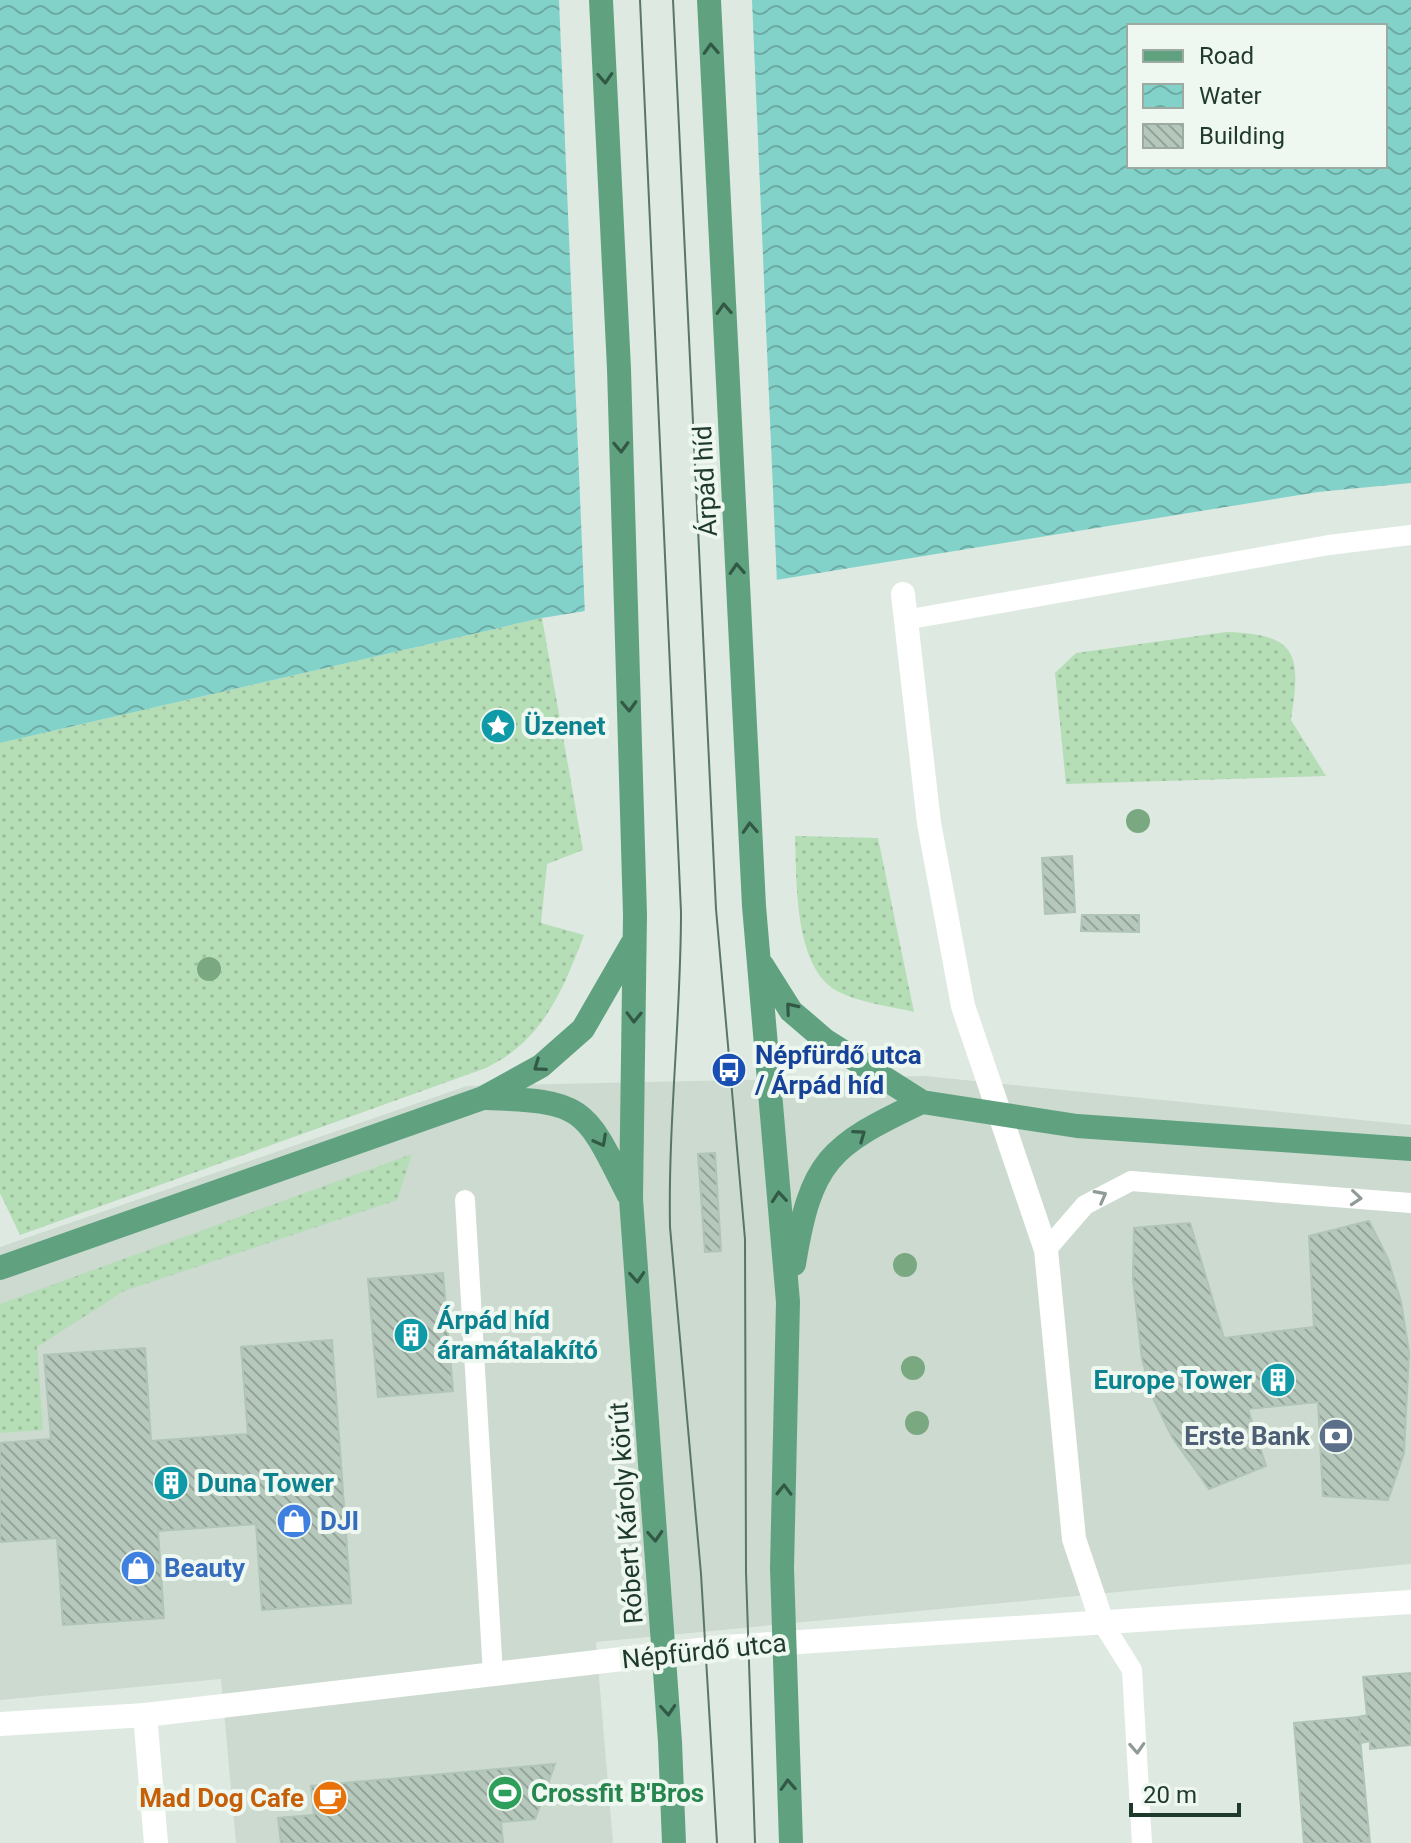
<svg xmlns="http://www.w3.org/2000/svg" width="1411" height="1843" viewBox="0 0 1411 1843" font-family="Roboto,sans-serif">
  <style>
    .built { fill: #ccdad0 }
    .grass { fill: url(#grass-dots) }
    .water { fill: url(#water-waves); fill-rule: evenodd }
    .pier { fill: #deeae1 }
    .building { fill: url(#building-back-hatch); stroke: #b0c4b7; stroke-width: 2 }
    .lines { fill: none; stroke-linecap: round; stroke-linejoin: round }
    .service { stroke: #fff; stroke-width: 20 }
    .minor { stroke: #fff; stroke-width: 24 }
    .tertiary { stroke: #fff; stroke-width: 24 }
    .primary { stroke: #60a280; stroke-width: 24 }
    .tram { stroke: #597667; stroke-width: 2 }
    .tree { fill: #7aa880 }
    .oneway { stroke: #325945 }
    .oneway2 { stroke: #8f9c96 }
    .labels { text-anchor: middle; stroke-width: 8; stroke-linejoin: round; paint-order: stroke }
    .street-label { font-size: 26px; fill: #1f3a2c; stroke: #eef7f0 }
    .culture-label { font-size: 26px; font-weight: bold; fill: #0d838f; stroke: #eef7f0; text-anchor: start }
    .transit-label { font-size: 26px; font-weight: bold; fill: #164399; stroke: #eef7f0; text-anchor: start }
    .service-label { font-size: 26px; font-weight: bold; fill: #4e5e75; stroke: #eef7f0; text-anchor: end }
    .shop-label { font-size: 26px; font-weight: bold; fill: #366cbe; stroke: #eef7f0; text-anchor: start }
    .leisure-label { font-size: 26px; font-weight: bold; fill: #27864d; stroke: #eef7f0; text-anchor: start }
    .food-label { font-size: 26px; font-weight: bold; fill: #c56008; stroke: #eef7f0; text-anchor: end }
  </style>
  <defs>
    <pattern id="grass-dots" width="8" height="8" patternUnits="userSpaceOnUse" patternTransform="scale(2)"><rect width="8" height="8" fill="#b5ddb6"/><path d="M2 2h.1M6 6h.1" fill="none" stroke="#9bbe9d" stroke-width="1.8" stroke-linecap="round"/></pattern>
    <pattern id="water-waves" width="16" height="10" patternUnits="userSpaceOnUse" patternTransform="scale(2)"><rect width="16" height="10" fill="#83d2ca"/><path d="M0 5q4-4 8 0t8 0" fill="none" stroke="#6baba4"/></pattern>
    <pattern id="building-back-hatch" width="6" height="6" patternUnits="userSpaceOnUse" patternTransform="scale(2)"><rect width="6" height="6" fill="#b6c8bc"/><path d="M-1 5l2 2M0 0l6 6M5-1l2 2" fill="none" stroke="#93a399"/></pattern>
  </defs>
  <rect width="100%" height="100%" fill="#deeae1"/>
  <path class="built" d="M 925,1076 L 1411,1125 L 1411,1564 L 596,1642 L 613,1843 L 236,1843 L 221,1679 L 0,1700 L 0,1247 L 467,1086 Z"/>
  <path class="grass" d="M 542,618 L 583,850 L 547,864 L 541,923 L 584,935 C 562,992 543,1040 486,1068 L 20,1235 L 0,1193 L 0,743 Z
    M 1226,632 C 1299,634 1301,655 1291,720 L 1326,776 L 1066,784 L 1055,673 L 1076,653 Z
    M 795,836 L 878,838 L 914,1012 C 890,1006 859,1003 837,991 C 793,966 797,879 795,836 Z
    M 412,1154 L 397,1200 L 124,1291 L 37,1347 L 43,1430 L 0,1433 L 0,1304 Z"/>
  <path class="water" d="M 0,0 L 1411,0 L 1411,483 L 1318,492 L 542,618 L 0,743 ZM 1129,26 L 1385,26 L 1385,166 L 1129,166 Z"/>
  <path class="pier" d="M 559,0 L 752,0 L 777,584 L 585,615 Z"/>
  <path class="building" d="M 1072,856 L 1075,912 L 1045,914 L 1042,858 Z
    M 1082,915 L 1139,915 L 1139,932 L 1081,931 Z
    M 715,1153 L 721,1251 L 705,1252 L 698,1154 Z
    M 1369,1221 L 1388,1259 L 1401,1302 L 1409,1352 L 1404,1453 L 1388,1500 L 1323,1496 L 1318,1402 L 1248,1409 L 1266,1466 L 1209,1489 L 1172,1437 L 1154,1400 L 1142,1359 L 1133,1279 L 1134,1228 L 1190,1223 L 1224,1338 L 1314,1327 L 1309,1236 Z
    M 443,1273 L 453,1391 L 378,1397 L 368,1279 Z
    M 332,1340 L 351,1603 L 262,1610 L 256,1524 L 158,1531 L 164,1618 L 63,1625 L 57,1538 L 0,1542 L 0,1443 L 51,1439 L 44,1355 L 145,1348 L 151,1441 L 248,1434 L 241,1347 Z
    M 1411,1673 L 1411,1745 L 1370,1749 L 1370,1741 L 1361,1743 L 1358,1717 L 1367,1715 L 1363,1677 Z
    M 1358,1717 L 1370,1843 L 1304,1843 L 1294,1723 Z
    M 555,1764 L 535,1819 L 501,1822 L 503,1843 L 281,1843 L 278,1818 L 314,1815 L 311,1786 Z"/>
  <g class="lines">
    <path class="service" d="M 905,620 L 1329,545 L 1411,535
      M 465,1200 L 493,1674
      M 1046,1250 L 1085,1205 L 1131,1181 L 1411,1203
      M 1102,1622 L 1132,1670 L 1142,1843"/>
    <path class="minor" d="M 903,594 L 929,823 L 963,1006 L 1046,1250 L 1074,1539 L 1102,1622
      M 145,1715 L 156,1843"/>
    <path class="tertiary" d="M 0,1724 L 145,1715 L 725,1647 L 1411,1602"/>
    <path class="primary" d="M 601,0 L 619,369 L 635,915 L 631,1199 L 670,1742 L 674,1843
      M 709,0 L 754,906 L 788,1302 L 782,1568 L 791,1843
      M 762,965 L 791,1011 L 826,1041 L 922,1102 L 1077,1126 L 1411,1149
      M 486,1098 C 585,1101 585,1108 628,1194
      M 794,1264 C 811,1160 829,1146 922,1102
      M 0,1268 L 483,1098 L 541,1066 L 583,1029 L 632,944"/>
    <path class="tram" d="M 640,0 L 681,912 C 681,1017 668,1122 670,1227 L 701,1574 L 717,1843
      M 673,0 L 716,909 L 745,1239 L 746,1572 L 755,1843"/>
  </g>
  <g class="tree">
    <circle cx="1138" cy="821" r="12"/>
    <circle cx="209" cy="969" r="12"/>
    <circle cx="905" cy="1265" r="12"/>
    <circle cx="913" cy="1368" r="12"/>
    <circle cx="917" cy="1423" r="12"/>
  </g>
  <defs><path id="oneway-chevron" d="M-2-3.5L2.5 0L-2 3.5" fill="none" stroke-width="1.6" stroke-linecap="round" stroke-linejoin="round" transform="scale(2)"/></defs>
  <g class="oneway">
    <use href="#oneway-chevron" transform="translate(711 49) rotate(-93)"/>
    <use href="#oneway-chevron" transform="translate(605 78) rotate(87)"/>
    <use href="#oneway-chevron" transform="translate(724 309) rotate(-93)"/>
    <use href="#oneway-chevron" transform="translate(621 447) rotate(88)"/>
    <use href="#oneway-chevron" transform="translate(737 569) rotate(-93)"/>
    <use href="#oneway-chevron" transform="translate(629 706) rotate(88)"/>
    <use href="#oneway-chevron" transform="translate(750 828) rotate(-93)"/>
    <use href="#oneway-chevron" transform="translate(791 1008) rotate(-130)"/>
    <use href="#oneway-chevron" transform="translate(634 1017) rotate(91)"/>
    <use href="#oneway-chevron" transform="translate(539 1066) rotate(145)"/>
    <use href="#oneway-chevron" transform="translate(860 1135) rotate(-36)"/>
    <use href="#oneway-chevron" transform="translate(601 1141) rotate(62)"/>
    <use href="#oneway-chevron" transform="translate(779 1197) rotate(-95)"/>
    <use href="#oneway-chevron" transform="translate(637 1277) rotate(86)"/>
    <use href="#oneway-chevron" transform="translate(784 1490) rotate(-89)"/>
    <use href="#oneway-chevron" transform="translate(655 1536) rotate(86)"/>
    <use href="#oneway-chevron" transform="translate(668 1710) rotate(86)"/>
    <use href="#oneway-chevron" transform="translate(788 1785) rotate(-93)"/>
  </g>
  <g class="oneway2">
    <use href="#oneway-chevron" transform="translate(1101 1196) rotate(-28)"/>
    <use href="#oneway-chevron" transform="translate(1356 1198) rotate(5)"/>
    <use href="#oneway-chevron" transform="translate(1137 1748) rotate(87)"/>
  </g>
  <defs>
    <symbol id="sight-disc" viewBox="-11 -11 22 22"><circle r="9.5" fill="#0f9aa8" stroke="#eef7f0"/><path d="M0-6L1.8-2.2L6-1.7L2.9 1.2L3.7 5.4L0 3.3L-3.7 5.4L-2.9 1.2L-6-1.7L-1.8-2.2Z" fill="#fff"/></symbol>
    <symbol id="bus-disc" viewBox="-11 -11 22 22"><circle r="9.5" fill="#1a4fb4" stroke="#eef7f0"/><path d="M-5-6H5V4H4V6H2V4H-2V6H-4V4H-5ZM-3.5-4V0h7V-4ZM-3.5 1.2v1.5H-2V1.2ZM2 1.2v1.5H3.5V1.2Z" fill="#fff"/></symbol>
    <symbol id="building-disc" viewBox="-11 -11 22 22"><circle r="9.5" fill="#0f9aa8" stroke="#eef7f0"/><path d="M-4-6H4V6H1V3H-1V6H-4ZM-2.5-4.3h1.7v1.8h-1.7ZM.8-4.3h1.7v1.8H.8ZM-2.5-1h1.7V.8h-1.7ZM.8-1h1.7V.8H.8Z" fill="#fff"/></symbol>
    <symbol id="bank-disc" viewBox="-11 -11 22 22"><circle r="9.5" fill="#5c6f8a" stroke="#eef7f0"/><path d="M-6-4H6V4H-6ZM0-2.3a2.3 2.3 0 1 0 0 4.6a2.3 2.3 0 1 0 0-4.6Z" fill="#fff"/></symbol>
    <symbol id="shop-disc" viewBox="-11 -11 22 22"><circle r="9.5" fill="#3f7fe0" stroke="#eef7f0"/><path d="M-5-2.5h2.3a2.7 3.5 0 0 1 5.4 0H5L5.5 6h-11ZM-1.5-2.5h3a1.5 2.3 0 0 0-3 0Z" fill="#fff"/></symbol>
    <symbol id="stadium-disc" viewBox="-11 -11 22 22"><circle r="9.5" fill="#2e9e5b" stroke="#eef7f0"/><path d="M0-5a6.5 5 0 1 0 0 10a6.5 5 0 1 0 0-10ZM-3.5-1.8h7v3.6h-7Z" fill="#fff"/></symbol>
    <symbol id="cafe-disc" viewBox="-11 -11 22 22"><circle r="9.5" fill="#e8710a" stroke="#eef7f0"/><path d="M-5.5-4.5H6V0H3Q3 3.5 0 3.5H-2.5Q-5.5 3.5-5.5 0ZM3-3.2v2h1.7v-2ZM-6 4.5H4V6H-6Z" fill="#fff"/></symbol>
  </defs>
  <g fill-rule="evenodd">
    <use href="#sight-disc" x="478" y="706" width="40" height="40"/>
    <use href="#bus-disc" x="709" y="1050" width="40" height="40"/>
    <use href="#building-disc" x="391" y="1315" width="40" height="40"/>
    <use href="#building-disc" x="1258" y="1360" width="40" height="40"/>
    <use href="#bank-disc" x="1316" y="1416" width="40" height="40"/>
    <use href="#building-disc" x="151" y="1463" width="40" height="40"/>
    <use href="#shop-disc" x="274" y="1501" width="40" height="40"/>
    <use href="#shop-disc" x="118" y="1548" width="40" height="40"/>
    <use href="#stadium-disc" x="485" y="1773" width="40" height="40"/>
    <use href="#cafe-disc" x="310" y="1778" width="40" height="40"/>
  </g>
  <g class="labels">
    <g class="street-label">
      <text transform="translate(705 481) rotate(-93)" y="9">Árpád híd</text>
      <text transform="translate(626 1513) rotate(-94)" y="9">Róbert Károly körút</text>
      <text transform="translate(704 1651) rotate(-6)" y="9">Népfürdő utca</text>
    </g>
    <g class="culture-label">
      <text x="524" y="735">Üzenet</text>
      <text x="437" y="1329">Árpád híd<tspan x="437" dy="30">áramátalakító</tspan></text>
      <text x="1252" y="1389" text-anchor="end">Europe Tower</text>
      <text x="197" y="1492">Duna Tower</text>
    </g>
    <g class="transit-label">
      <text x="755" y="1064">Népfürdő utca<tspan x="755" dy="30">/ Árpád híd</tspan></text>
    </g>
    <g class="service-label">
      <text x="1310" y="1445">Erste Bank</text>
    </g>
    <g class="shop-label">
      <text x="320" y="1530">DJI</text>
      <text x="164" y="1577">Beauty</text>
    </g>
    <g class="leisure-label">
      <text x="531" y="1802">Crossfit B'Bros</text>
    </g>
    <g class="food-label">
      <text x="304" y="1807">Mad Dog Cafe</text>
    </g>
  </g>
  <rect x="1127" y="24" width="260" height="144" fill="#eef7f0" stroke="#9baba2" stroke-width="2"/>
  <rect x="1143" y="50" width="40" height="12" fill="#60a280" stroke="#9baba2" stroke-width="2"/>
  <text x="1199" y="64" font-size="24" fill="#1f3a2c">Road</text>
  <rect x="1143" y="84" width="40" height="24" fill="url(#water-waves)" stroke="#9baba2" stroke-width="2"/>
  <text x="1199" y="104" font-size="24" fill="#1f3a2c">Water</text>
  <rect x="1143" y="124" width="40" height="24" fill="url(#building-back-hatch)" stroke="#9baba2" stroke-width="2"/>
  <text x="1199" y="144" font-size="24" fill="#1f3a2c">Building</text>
  <path d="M1131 1803v12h108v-12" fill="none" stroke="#1f3a2c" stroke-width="4"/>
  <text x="1143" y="1803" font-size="24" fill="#1f3a2c" stroke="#eef7f0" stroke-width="6" paint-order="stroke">20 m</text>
</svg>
